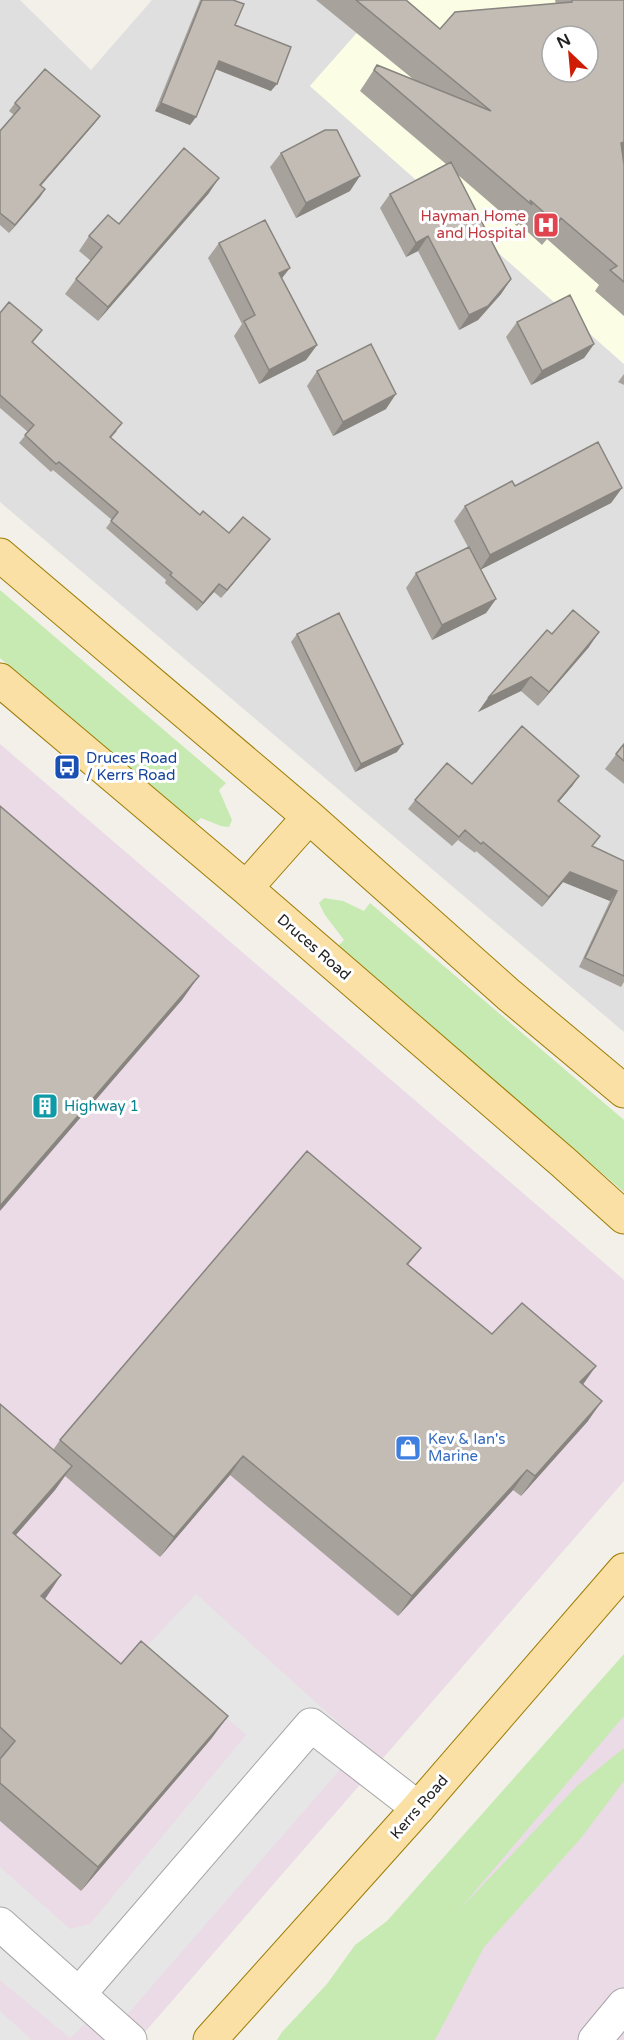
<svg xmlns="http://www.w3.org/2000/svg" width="624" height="2040" viewBox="0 0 624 2040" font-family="'Varela Round',sans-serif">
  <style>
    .residential { fill: #e0dfdf }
    .industrial { fill: #eadbe6 }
    .education { fill: #fbfee5; fill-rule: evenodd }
    .grass { fill: #c6eab1 }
    .parking { fill: #e6e6e6 }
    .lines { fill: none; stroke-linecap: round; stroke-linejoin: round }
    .minor-casing { stroke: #a6a6a6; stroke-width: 35 }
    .major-casing { stroke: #9c7c03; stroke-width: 35 }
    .minor { stroke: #fff; stroke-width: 33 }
    .major { stroke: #fae0a5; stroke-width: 33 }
    .wall { fill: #a7a29c }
    .shaded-wall { fill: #88847f }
    .building { fill: #c2bcb5; stroke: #88847f; stroke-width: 1.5; fill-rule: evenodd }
    .labels { text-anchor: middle; stroke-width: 6; stroke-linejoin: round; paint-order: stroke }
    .health-label { font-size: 15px; fill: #be3a42; stroke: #fff; text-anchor: end }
    .transit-label { font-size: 15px; fill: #164399; stroke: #fff; text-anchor: start }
    .street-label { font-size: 15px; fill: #222; stroke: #fff }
    .culture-label { font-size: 15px; fill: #0d838f; stroke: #fff; text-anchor: start }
    .shop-label { font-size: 15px; fill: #366cbe; stroke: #fff; text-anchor: start }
  </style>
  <rect width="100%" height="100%" fill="#f2f0e9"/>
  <path class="residential" d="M 0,0 L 20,0 L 91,70 L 152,0 L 386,0 L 310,86 L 624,364 L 624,1032 L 0,502 Z"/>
  <path class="industrial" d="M 0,744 L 624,1280 L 624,1481 L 138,2040 L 0,2040 Z
    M 624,1711 L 624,2040 L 336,2040 Z"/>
  <path class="education" d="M 386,0 L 624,0 L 624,364 L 310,86 ZM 552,36 L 588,36 L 588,72 L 552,72 Z"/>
  <path class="grass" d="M 0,590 L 226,783 L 219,790 L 232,820 L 229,827 L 221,826 L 201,818 L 194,824 L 0,658 Z
    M 324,898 L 343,901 L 364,911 L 370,903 L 624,1120 L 624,1192 L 337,947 L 344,940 L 325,915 L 319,903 Z
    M 624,1654 L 624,1716 L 458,1911 L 577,1786 L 624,1748 L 624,1781 L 581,1838 L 484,1947 L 435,2040 L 277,2040 L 282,2032 L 327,1984 L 355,1945 L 387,1921 Z"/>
  <path class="parking" d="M 196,1594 L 362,1744 L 107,2038 L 87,2022 L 70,2038 L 0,1980 L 0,1867 L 70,1929 L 90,1924 L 246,1735 L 147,1646 Z
    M 0,2011 L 32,2040 L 0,2040 Z"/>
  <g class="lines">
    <defs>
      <path id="minor" d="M 0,1924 L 130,2040
        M 79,1994 L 311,1725 L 418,1808
        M 595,2040 L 624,2005"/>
      <path id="major" d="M 0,555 L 309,817 L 509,995 L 624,1091
        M 0,680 L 246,888 L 563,1162 L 624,1217
        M 246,888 L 309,817
        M 210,2040 L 418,1808 L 624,1570"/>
    </defs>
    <use href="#minor" class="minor-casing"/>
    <use href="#major" class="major-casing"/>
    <use href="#minor" class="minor"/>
    <use href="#major" class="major"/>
  </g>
  <path class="wall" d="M 200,0 L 233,0 L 235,25 L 271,91 L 215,69 L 196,117 L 190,125 L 155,111 Z
    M 316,0 L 406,0 L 440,29 L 556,4 L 555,0 L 624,0 L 624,316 L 595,291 L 599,285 L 547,239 L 542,245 L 519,224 L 517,226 L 458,175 L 511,279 L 501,294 L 478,320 L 459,330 L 418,251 L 406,257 L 380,208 L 390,194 L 446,164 L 360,91 L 377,65 L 413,79 Z
    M 15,103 L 100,116 L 94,124 L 41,186 L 45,189 L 40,197 L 9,233 L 0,225 L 0,131 L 14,115 L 9,111 Z
    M 281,153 L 350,191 L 296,218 L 270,167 Z
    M 209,193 L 98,321 L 65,294 L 76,279 L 91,261 L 79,251 L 89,236 L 119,224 Z
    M 219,243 L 282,278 L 317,345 L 306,360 L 259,384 L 234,336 L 242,324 L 208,258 Z
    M 0,313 L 42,330 L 32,343 L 117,431 L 111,438 L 200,515 L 229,533 L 264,547 L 221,598 L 214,592 L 197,611 L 165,583 L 166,580 L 106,528 L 112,520 L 53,470 L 51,472 L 19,443 L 28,432 L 0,408 Z
    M 517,322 L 594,344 L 584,358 L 531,385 L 506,337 Z
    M 317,371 L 386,409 L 333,436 L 307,386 Z
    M 624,374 L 624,385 L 618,382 Z
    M 515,486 L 622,488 L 611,503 L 481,569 L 496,599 L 486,613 L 432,640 L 406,588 L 416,573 L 468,547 L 454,521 L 465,506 Z
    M 297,634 L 397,752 L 355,772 L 291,642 Z
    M 552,634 L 589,647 L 538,706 L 521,691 L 478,712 L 488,698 Z
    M 624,744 L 624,784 L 605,769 Z
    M 472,784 L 573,785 L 558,802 L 593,847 L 624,861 L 624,982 L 621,987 L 579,967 L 610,901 L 563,882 L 542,907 L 476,851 L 475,853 L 458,840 L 452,846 L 408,809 L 415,800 Z
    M 421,1248 L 408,1265 L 492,1334 L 583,1384 L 588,1421 L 521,1496 L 513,1490 L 398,1616 L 230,1475 L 160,1557 L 65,1476 L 55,1490 L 16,1535 L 61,1575 L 45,1599 L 121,1664 L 228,1716 L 211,1739 L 81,1891 L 0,1821 L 0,1404 L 53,1450 L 60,1440 Z"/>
  <path class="shaded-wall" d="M 219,61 L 277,84 L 271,91 L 213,68 Z
    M 161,103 L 196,117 L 190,125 L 155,111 Z
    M 100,116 L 94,124 L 34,193 L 40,185 Z
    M 624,142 L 624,162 L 606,164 L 621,143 Z
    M 360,176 L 350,191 L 296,218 L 306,203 Z
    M 219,178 L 209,193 L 98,321 L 108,307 Z
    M 45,189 L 40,197 L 9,233 L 15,225 Z
    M 428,236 L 418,251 L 406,257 L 416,243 Z
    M 290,268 L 279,282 L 279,273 Z
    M 511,279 L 501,294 L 478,320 L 459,330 L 469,315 Z
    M 594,344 L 584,358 L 531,385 L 542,371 Z
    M 317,345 L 306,360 L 259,384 L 269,370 Z
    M 396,394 L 386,409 L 333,436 L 343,422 Z
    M 622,488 L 611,503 L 480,570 L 490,555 Z
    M 270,539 L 264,547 L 221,598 L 227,590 Z
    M 219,584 L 214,592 L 197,611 L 203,603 Z
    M 496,599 L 486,613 L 432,640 L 442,625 Z
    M 599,632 L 589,647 L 538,706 L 549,692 Z
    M 531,677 L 521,691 L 478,712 L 488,698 Z
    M 403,744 L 397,752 L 355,772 L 361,764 Z
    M 579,776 L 573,785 L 551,811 L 558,801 Z
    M 570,872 L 617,891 L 610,901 L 563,882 L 542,907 L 549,897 Z
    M 199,976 L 182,1000 L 0,1211 L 0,1206 Z
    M 596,1366 L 582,1386 L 580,1382 Z
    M 602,1401 L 588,1421 L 521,1496 L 535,1476 Z
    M 243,1456 L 230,1475 L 160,1557 L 174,1537 Z
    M 72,1466 L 55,1490 L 0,1553 L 13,1533 Z
    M 527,1470 L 513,1490 L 398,1616 L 412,1596 Z
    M 61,1575 L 45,1599 L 41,1596 Z
    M 228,1716 L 211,1739 L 81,1891 L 98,1867 Z"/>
  <path class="building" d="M 202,0 L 233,0 L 244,4 L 235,25 L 291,47 L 277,84 L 219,61 L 196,117 L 161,103 Z
    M 356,0 L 406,0 L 440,29 L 455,12 L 572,2 L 572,0 L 624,0 L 624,142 L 621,143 L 624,165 L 624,282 L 610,270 L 617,266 L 561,218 L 557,224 L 530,200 L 532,205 L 374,70 L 377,65 L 491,111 ZM 552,36 L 588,36 L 588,72 L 552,72 Z
    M 45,69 L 100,116 L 40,185 L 45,189 L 15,225 L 0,213 L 0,131 L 20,108 L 15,103 Z
    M 325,130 L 337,130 L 360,176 L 306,203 L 281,153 Z
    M 184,148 L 219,178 L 108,307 L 76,279 L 102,247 L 89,236 L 108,215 L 119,224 Z
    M 451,162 L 511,279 L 488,306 L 469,315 L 428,236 L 416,243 L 390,194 Z
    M 265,220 L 290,268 L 279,273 L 317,345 L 269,370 L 244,321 L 255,315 L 219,243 Z
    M 570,295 L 594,344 L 542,371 L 517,322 Z
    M 9,302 L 42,330 L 32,342 L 122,423 L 110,437 L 200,515 L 203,511 L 229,533 L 243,517 L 270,539 L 227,590 L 219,584 L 203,603 L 170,575 L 172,573 L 111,521 L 118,512 L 59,462 L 56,464 L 25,435 L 34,425 L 0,395 L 0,313 Z
    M 371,344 L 396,394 L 343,422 L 317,371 Z
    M 598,442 L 622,488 L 490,555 L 465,506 L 512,481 L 515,486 Z
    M 469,547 L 496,599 L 442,625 L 416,573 Z
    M 573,610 L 599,632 L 549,692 L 531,677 L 488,698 L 547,630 L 552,634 Z
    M 339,613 L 403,744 L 361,764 L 297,634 Z
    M 522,726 L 579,776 L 558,801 L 600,836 L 592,846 L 624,861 L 624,976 L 585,958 L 617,891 L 570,872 L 549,897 L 483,842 L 481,844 L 465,830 L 459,837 L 415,800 L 447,763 L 472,784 Z
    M 624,744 L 624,761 L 616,754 Z
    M 0,806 L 199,976 L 0,1206 Z
    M 307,1151 L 421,1248 L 407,1264 L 492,1334 L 522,1303 L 596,1366 L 580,1382 L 602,1401 L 535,1476 L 527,1470 L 412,1596 L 243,1456 L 174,1537 L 60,1440 Z
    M 0,1404 L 72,1466 L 13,1533 L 61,1575 L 41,1596 L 121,1664 L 141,1641 L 228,1716 L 98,1867 L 0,1783 L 0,1759 L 15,1741 L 0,1727 Z"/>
  <defs>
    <symbol id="hospital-square" viewBox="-11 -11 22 22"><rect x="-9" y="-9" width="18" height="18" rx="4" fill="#e0444e" stroke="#fff"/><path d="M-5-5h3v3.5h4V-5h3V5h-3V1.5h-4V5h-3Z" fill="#fff"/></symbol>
    <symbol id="bus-square" viewBox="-11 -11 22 22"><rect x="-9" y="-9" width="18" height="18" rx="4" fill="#1a4fb4" stroke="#fff"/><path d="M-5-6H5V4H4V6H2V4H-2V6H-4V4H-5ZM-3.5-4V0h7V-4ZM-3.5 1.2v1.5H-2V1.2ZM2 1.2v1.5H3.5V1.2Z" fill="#fff"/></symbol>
    <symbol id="building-square" viewBox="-11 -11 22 22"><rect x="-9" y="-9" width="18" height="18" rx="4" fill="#0f9aa8" stroke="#fff"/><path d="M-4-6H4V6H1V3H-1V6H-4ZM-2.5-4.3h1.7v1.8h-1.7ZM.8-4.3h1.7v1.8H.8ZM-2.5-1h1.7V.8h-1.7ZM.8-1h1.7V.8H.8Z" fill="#fff"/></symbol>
    <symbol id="shop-square" viewBox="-11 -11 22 22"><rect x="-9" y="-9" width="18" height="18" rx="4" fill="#3f7fe0" stroke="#fff"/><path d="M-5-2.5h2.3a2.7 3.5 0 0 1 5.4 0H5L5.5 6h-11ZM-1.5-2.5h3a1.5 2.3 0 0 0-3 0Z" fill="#fff"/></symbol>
  </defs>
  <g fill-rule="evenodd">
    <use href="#hospital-square" x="531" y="210" width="30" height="30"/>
    <use href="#bus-square" x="52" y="752" width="30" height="30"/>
    <use href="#building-square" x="30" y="1091" width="30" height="30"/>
    <use href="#shop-square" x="393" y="1433" width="30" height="30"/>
  </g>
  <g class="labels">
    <g class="health-label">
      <text x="526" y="221">Hayman Home<tspan x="526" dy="17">and Hospital</tspan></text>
    </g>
    <g class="transit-label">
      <text x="86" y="763">Druces Road<tspan x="86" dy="17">/ Kerrs Road</tspan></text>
    </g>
    <g class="street-label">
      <text transform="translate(314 947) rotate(41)" y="5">Druces Road</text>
      <text transform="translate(419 1807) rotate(-49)" y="5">Kerrs Road</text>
    </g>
    <g class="culture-label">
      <text x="64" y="1111">Highway 1</text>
    </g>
    <g class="shop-label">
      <text x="428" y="1444">Kev &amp; Ian's<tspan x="428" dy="17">Marine</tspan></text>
    </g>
  </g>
  <g transform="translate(570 54) rotate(334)"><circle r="28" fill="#ffffff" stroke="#a7a7a7" stroke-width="1.5"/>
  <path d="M0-4.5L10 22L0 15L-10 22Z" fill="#cf1c04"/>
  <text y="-9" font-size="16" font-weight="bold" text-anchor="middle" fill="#222222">N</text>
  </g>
</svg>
